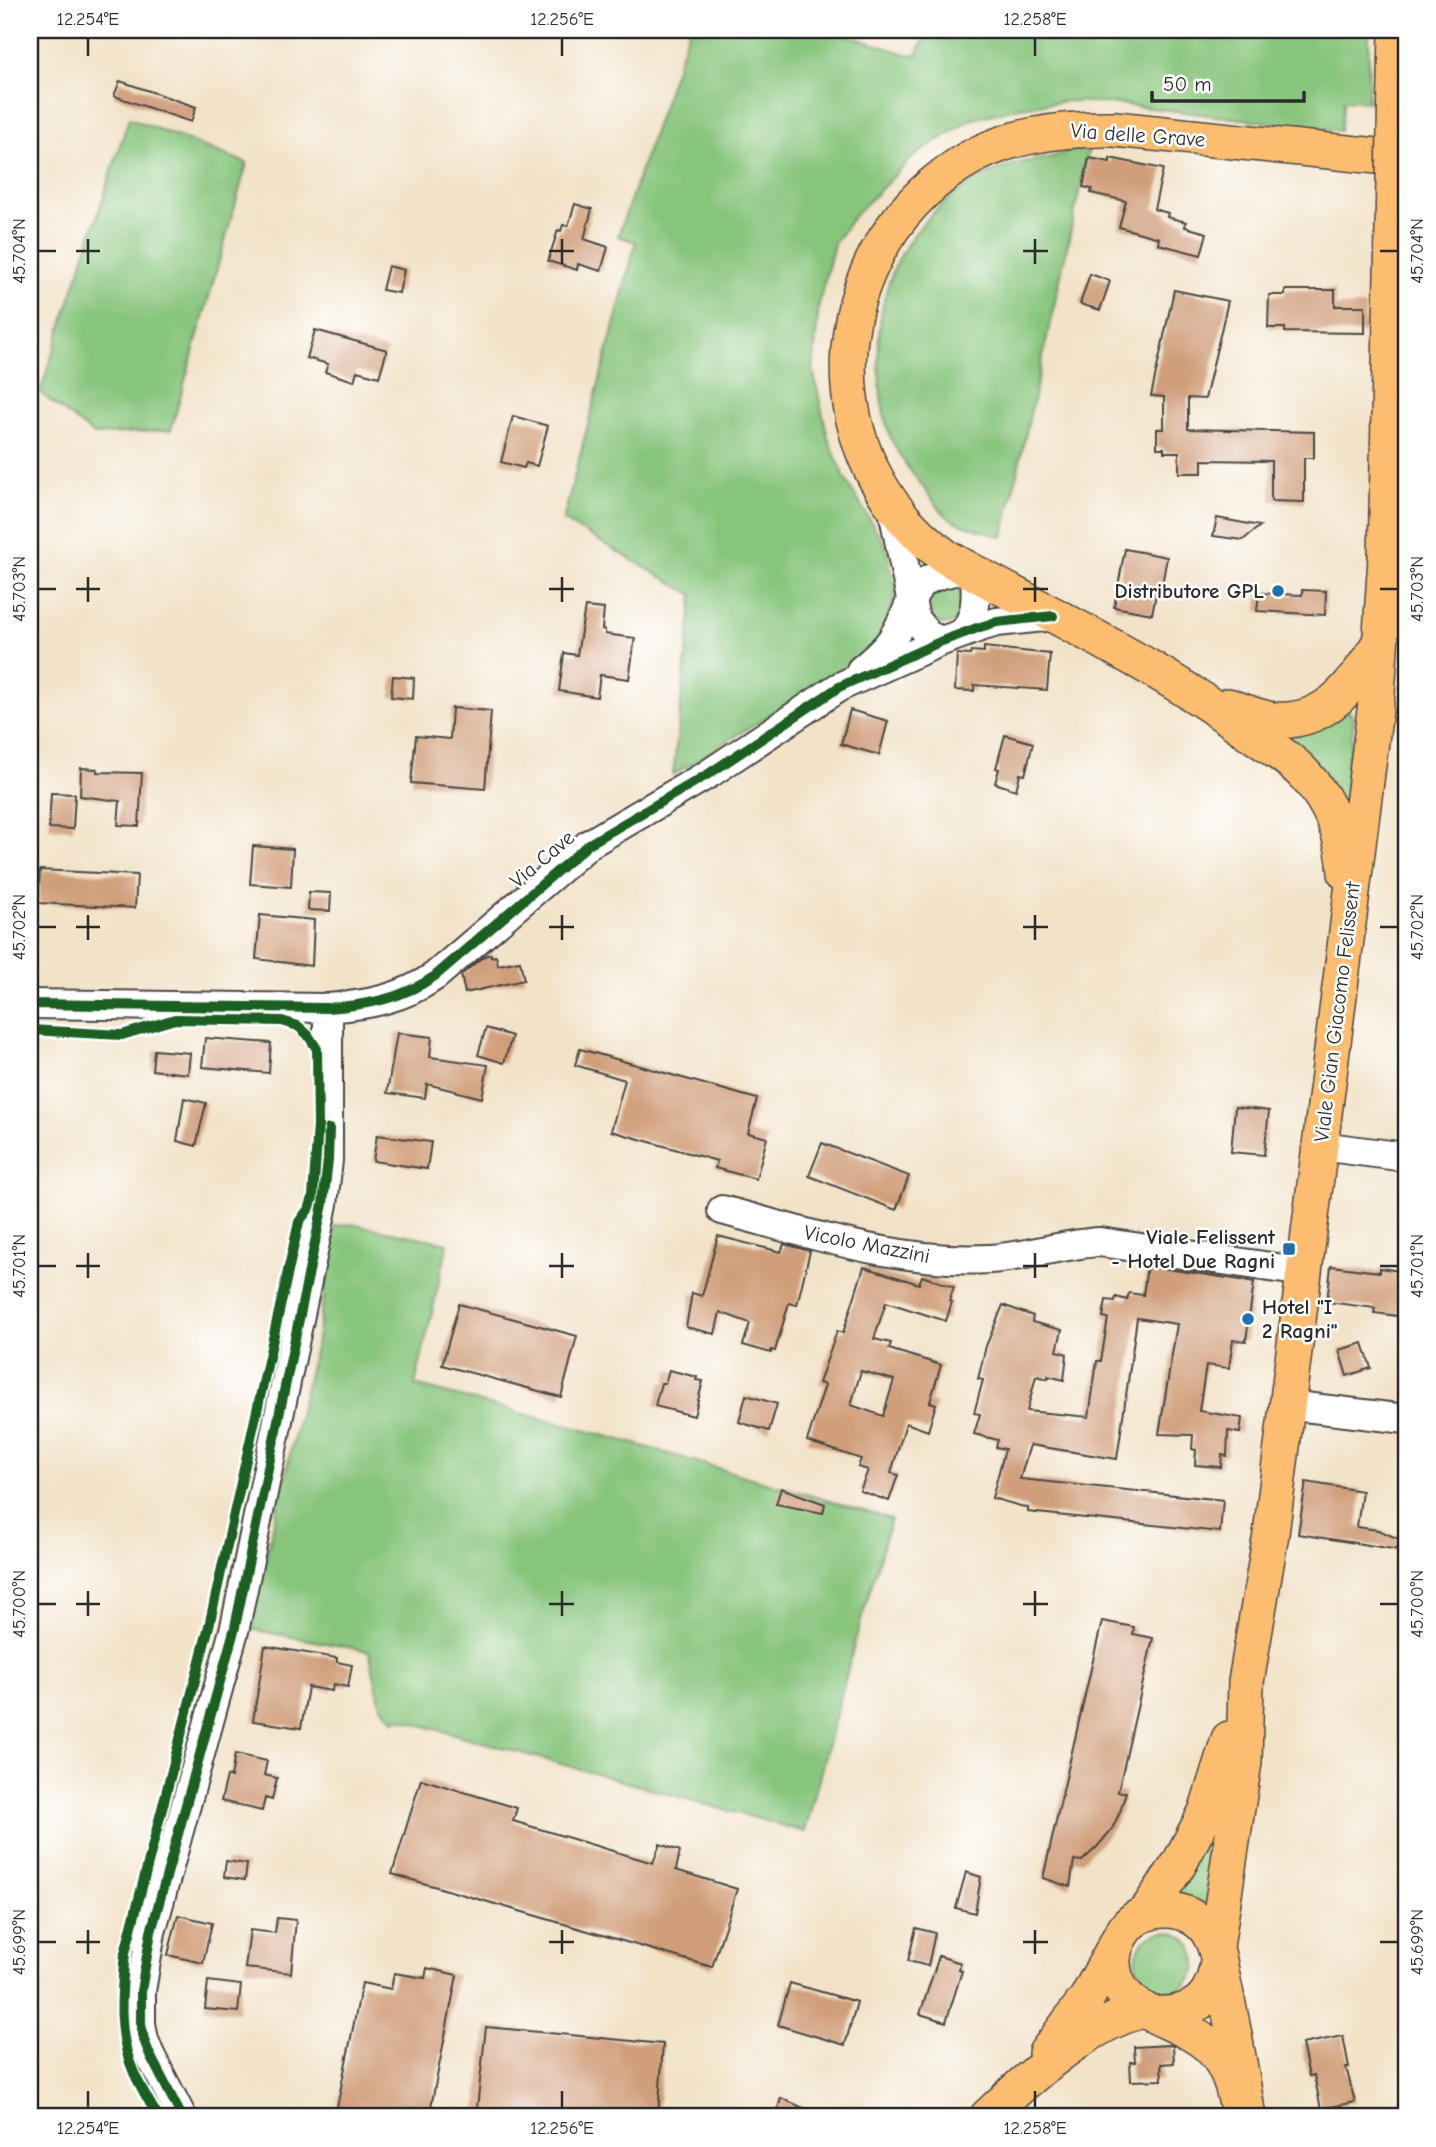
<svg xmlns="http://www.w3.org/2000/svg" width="1436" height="2147" viewBox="0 0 1436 2147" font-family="'Comic Neue',sans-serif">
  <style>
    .green { fill: #87c47b; stroke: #597853; stroke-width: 2 }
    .building { fill: #d09e7a; fill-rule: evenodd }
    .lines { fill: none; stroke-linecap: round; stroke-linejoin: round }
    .minor-casing { stroke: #494643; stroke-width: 32 }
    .major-casing { stroke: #494643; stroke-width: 38 }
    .minor { stroke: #fff; stroke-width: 28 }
    .major { stroke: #fdbd6f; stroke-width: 35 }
    .major-bridge-casing { stroke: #494643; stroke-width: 38; stroke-linecap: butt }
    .major-bridge { stroke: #fdbd6f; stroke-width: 35 }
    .cycleway-casing { stroke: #fff; stroke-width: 15 }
    .cycleway { stroke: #1b5e20; stroke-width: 10 }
    .ticks { fill: none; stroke: #2b2b2b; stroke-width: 2.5 }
    .poi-dot { fill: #1f6fb2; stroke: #fff; stroke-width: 2.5 }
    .labels { text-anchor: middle; stroke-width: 5; stroke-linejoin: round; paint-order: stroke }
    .street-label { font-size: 21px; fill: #2b2b2b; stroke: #fff }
    .poi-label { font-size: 21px; font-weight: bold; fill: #2b2b2b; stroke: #fff; text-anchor: end }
    .neatline { fill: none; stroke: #2b2b2b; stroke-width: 2.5 }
    .ticks-label { font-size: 18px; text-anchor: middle; fill: #2b2b2b }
  </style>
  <rect width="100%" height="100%" fill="#fff"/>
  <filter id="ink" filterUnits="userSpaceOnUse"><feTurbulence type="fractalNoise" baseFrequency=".0143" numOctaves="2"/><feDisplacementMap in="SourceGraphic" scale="14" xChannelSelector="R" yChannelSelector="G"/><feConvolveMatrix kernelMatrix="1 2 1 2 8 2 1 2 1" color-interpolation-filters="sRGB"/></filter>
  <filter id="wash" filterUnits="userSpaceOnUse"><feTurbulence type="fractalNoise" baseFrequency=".00686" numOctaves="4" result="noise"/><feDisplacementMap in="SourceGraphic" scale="28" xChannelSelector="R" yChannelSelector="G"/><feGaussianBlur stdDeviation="1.57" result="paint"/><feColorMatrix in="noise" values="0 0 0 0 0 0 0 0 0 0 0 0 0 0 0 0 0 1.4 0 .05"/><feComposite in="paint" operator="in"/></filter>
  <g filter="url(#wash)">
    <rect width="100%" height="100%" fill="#f2e2c8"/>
    <path class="green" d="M 689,30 L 831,30 L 906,54 L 917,55 L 928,30 L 1369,30 L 1368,102 L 1344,100 L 1340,131 L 1117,104 L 1069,101 L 1019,107 L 970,120 L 914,156 L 852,218 L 834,244 L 819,303 L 813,370 L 828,438 L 844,477 L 885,545 L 897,591 L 877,648 L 673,775 L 693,595 L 563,520 L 636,242 L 618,236 Z
      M 129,118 L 247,163 L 171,430 L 94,435 L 40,393 Z
      M 1080,142 L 1090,143 L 1003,537 C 988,532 960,526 948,517 C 938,509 928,494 921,484 C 908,468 894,450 888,430 C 883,415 881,398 880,383 C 873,310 888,250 946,201 C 965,185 992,170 1016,164 C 1042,157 1059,160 1080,142 Z
      M 952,585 L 958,588 L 964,600 L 958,620 C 945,628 937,624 926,616 L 924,596 Z
      M 1349,711 L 1354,719 L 1343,803 L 1275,731 Z
      M 351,1224 L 448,1243 L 415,1385 L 632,1443 L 891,1519 L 857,1634 L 805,1832 L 396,1718 L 395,1721 L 381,1706 L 369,1651 L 249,1629 L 317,1339 L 335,1226 Z
      M 1219,1812 L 1210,1908 L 1174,1891 Z
      M1136 1962a30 30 0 1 1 60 0a30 30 0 1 1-60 0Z"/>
    <g id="blocks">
      <path class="building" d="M 120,81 L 196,107 L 191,122 L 114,96 Z
        M 1089,158 L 1110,162 L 1110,158 L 1163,169 L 1154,209 L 1168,213 L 1167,217 L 1186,222 L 1185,227 L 1207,233 L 1201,255 L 1158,244 L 1159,238 L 1119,227 L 1126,201 L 1091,193 L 1092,189 L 1083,187 Z
        M 575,204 L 592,209 L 584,239 L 608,247 L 601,271 L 578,264 L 577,270 L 548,261 L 558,230 L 561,231 L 563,225 L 568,226 Z
        M 388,266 L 404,270 L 399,293 L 382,290 Z
        M 1090,274 L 1110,281 L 1100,310 L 1080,304 Z
        M 1174,290 L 1228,301 L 1205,399 L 1188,398 L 1188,429 L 1314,432 L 1314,458 L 1304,458 L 1304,502 L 1271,501 L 1271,461 L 1202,460 L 1202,473 L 1179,473 L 1179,452 L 1164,452 L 1164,448 L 1157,448 L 1157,429 L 1164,429 L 1164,397 L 1151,396 Z
        M 1285,290 L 1335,290 L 1335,306 L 1365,306 L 1365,333 L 1285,332 L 1285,328 L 1268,328 L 1269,295 L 1285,295 Z
        M 315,330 L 387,350 L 379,377 L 357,371 L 354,381 L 325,372 L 328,364 L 307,358 Z
        M 513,416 L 548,426 L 537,466 L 526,463 L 524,468 L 501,462 Z
        M 1217,518 L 1260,526 L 1243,540 L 1213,536 Z
        M 1125,549 L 1167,557 L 1162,585 L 1158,584 L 1152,614 L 1114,607 Z
        M 1302,590 L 1326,591 L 1325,615 L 1257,611 L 1259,593 L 1302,595 Z
        M 585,607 L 604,609 L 602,629 L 605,630 L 605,634 L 635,638 L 629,679 L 600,675 L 597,697 L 559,691 L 564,653 L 577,655 Z
        M 984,647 L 1050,654 L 1047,690 L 974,685 L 974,691 L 955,690 L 957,654 L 970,655 L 971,651 L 984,652 Z
        M 393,676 L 414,678 L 413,699 L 391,697 Z
        M 452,708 L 491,711 L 485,789 L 411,783 L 416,736 L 450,739 Z
        M 850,710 L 888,721 L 879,755 L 841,744 Z
        M 1005,735 L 1033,743 L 1025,775 L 1020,774 L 1016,790 L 995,783 L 999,769 L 996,768 Z
        M 81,768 L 97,769 L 97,772 L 142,773 L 139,826 L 118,825 L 120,801 L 80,796 Z
        M 51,793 L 75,794 L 73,829 L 49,828 Z
        M 253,846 L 293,849 L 291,887 L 250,884 Z
        M 40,870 L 137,875 L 135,908 L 38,903 Z
        M 309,892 L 331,893 L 330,911 L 308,910 Z
        M 260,915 L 314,920 L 312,966 L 256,959 Z
        M 491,954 L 491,957 L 496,956 L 498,965 L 520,961 L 524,980 L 465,993 L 461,975 L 484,956 Z
        M 486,1028 L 512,1036 L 504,1063 L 478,1055 Z
        M 397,1033 L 432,1037 L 430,1057 L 488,1065 L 482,1098 L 427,1084 L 425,1098 L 387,1093 Z
        M 205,1038 L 271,1043 L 269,1073 L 202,1067 Z
        M 580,1049 L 757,1099 L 748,1133 L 767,1138 L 756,1179 L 715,1168 L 717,1161 L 611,1131 L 625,1080 L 575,1065 Z
        M 154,1050 L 190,1053 L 188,1074 L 152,1070 Z
        M 184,1098 L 206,1103 L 196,1146 L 177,1141 Z
        M 1235,1107 L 1269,1111 L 1264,1155 L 1231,1152 Z
        M 377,1135 L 431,1142 L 427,1169 L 373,1161 Z
        M 822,1143 L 909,1176 L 896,1210 L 809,1176 Z
        M 718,1236 L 781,1252 L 784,1244 L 810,1251 L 797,1305 L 789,1303 L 775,1351 L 771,1350 L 771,1353 L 743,1345 L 750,1323 L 720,1312 L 715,1334 L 686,1327 L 692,1293 L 702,1296 Z
        M 1147,1266 L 1254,1282 L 1246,1341 L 1233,1340 L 1229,1368 L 1206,1365 L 1199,1411 L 1242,1418 L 1240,1433 L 1228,1431 L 1227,1456 L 1222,1455 L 1221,1467 L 1195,1465 L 1196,1450 L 1192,1449 L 1193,1435 L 1159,1434 L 1177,1324 L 1137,1318 L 1117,1459 L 1030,1445 L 1020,1479 L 1223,1500 L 1220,1532 L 1028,1512 L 1028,1508 L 992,1498 L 1005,1449 L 996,1447 L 998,1440 L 974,1434 L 980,1414 L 974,1413 L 983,1380 L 978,1379 L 986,1346 L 1003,1305 L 1033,1316 L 1032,1322 L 1062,1330 L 1057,1351 L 1067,1354 L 1064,1380 L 1048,1376 L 1048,1379 L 1036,1376 L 1027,1411 L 1089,1417 L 1097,1361 L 1101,1361 L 1108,1318 L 1103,1317 L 1106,1300 L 1115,1301 L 1116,1297 L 1127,1300 L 1129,1293 L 1143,1295 Z
        M 1331,1266 L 1380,1272 L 1380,1268 L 1406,1272 L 1406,1317 L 1374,1313 L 1375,1308 L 1327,1302 Z
        M 864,1267 L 919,1284 L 922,1276 L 954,1287 L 949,1301 L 952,1302 L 946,1321 L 886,1302 L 874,1339 L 891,1343 L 889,1349 L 941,1365 L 930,1402 L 936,1404 L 928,1431 L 906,1423 L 891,1473 L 898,1475 L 889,1501 L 860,1491 L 868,1470 L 858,1467 L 861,1459 L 807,1441 L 825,1385 L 819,1383 L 837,1331 L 843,1333 ZM 861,1371 L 894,1380 L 883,1416 L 851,1405 Z
        M 459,1304 L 577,1336 L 561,1397 L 442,1365 Z
        M 1363,1343 L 1371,1368 L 1347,1376 L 1339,1350 Z
        M 669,1370 L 697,1377 L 696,1380 L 703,1381 L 694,1416 L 655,1406 L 661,1383 L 665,1383 Z
        M 746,1395 L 777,1404 L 769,1431 L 739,1422 Z
        M 1306,1482 L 1362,1491 L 1357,1527 L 1378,1530 L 1406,1542 L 1406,1551 L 1298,1534 Z
        M 781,1488 L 825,1504 L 823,1513 L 776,1504 Z
        M 1102,1621 L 1134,1627 L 1133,1634 L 1153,1638 L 1118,1792 L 1126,1792 L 1120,1812 L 1112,1829 L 1097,1847 L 1082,1861 L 1074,1860 L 1070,1887 L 1043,1878 Z
        M 265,1646 L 337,1658 L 337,1662 L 352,1665 L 348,1687 L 333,1684 L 332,1691 L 308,1687 L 301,1728 L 253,1721 Z
        M 235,1754 L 267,1761 L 264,1775 L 277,1778 L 272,1800 L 265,1798 L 262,1811 L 221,1801 L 227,1776 L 231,1777 Z
        M 421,1779 L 517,1808 L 513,1821 L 653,1863 L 660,1844 L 680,1851 L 676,1870 L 737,1889 L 712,1967 L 392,1874 Z
        M 226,1861 L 247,1864 L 245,1880 L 224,1877 Z
        M 966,1872 L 981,1877 L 975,1913 L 956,1908 Z
        M 178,1915 L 212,1923 L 203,1963 L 168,1955 Z
        M 277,1918 L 296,1920 L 291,1973 L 245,1968 L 250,1930 L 275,1933 Z
        M 916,1928 L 935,1933 L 928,1966 L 908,1961 Z
        M 939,1956 L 961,1963 L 959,1970 L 962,1971 L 946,2022 L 920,2014 Z
        M 427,1968 L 457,1975 L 429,2117 L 335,2117 L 362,1983 L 391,1989 L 394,1973 L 425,1978 Z
        M 208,1981 L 241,1985 L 238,2012 L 205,2009 Z
        M 790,1983 L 857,2002 L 845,2045 L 778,2025 Z
        M 486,2027 L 663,2044 L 658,2117 L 476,2117 Z
        M 1343,2036 L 1349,2067 L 1346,2067 L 1355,2102 L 1321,2109 L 1314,2075 L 1309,2076 L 1302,2044 Z
        M 1170,2045 L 1173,2046 L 1174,2063 L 1161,2064 L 1162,2080 L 1131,2081 L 1130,2062 L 1135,2062 L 1134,2047 Z
        M 781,2098 L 823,2117 L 776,2117 Z"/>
    </g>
  </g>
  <g filter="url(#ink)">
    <use href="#blocks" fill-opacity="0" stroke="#494643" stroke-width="2"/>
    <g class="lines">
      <defs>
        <path id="minor" d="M 892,505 L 915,619 L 928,635 L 942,641
          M 963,633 C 978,614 976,596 975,572
          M 861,670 C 872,661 884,651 892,639 C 922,593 902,579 967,569
          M 30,1004 L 328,1008 C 367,1005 402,999 435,976 L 589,844 L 710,773 L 839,687 L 942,641 L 980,627 L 997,622 L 1053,616
          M 1320,1146 L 1406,1157
          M 722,1210 C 809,1233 898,1264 989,1259 C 1026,1257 1062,1244 1100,1242 L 1304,1272
          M 1287,1405 L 1406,1419
          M 182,2117 L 150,2055 L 144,2040 L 141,2024 L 141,1991 L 151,1932 L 235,1627 L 323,1204 L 328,1160 L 328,1008"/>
        <path id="major" d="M 1395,130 L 1397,30
          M 1228,706 C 1243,711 1260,719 1275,720 C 1327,724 1355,683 1379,644
          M 1346,873 C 1344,838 1331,803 1306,776 C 1290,758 1267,745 1247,731 C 1154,662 1047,614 946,557 C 809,460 819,257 957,166 C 1004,135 1060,128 1115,129 L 1406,159
          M 1145,1914 L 1179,1864 L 1206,1812 L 1229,1739
          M 1216,1947 L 1244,1762 L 1246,1682 L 1271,1534 L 1377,694 L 1386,557 L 1394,180
          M 1154,2014 C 1193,2016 1214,1999 1218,1960
          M 1046,2053 L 1087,1998 L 1114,1948
          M 987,2117 C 1026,2080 1091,2021 1144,2010
          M 1240,2117 C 1235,2093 1230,2068 1212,2049 C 1180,2016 1116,2017 1113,1964 C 1112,1949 1119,1936 1128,1925 C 1138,1915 1152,1910 1166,1910 C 1184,1910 1202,1920 1210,1935 C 1218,1949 1220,1966 1223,1981 C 1233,2026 1241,2072 1248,2117"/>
      </defs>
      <use href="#minor" class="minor-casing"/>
      <use href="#major" class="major-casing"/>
      <use href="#minor" class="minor"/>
      <use href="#major" class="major"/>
      <defs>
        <path id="major-bridge" d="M 1394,180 L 1395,130"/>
      </defs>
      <use href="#major-bridge" class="major-bridge-casing"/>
      <use href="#major-bridge" class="major-bridge"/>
      <defs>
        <path id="cycleway" d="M 30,1004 L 328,1008 C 367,1005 402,999 435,976 L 589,844 L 710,773 L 839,687 L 942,641 L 980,627 L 997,622 L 1053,616
          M 30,1030 L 122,1035 L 175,1019 L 282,1021 L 298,1026 L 308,1035 L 317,1049 L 318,1125 L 313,1197 L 310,1207 L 299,1222 L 209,1626 L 125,1953 C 121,1995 117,2034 134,2073 C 141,2088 150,2103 158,2117
          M 182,2117 L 150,2055 L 144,2040 L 141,2024 L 141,1991 L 151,1932 L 235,1627 L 323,1204 L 328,1160 L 329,1129"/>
      </defs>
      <use href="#cycleway" class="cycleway-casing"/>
      <use href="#cycleway" class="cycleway"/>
    </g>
  </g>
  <path class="ticks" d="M 88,38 L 88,56M 562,38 L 562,56M 1035,38 L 1035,56M 88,239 L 88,264M 562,239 L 562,264M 1035,239 L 1035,264M 38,251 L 56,251M 76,251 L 100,251M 549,251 L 574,251M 1023,251 L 1048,251M 1380,251 L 1398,251M 88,577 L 88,602M 562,577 L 562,602M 1035,577 L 1035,602M 38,589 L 56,589M 76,589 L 100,589M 549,589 L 574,589M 1023,589 L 1048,589M 1380,589 L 1398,589M 88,915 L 88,940M 562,915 L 562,940M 1035,915 L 1035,940M 38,927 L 56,927M 76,927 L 100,927M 549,927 L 574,927M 1023,927 L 1048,927M 1380,927 L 1398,927M 88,1253 L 88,1278M 562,1253 L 562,1278M 1035,1253 L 1035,1278M 38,1266 L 56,1266M 76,1266 L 100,1266M 549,1266 L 574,1266M 1023,1266 L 1048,1266M 1380,1266 L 1398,1266M 88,1591 L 88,1616M 562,1591 L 562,1616M 1035,1591 L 1035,1616M 38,1604 L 56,1604M 76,1604 L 100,1604M 549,1604 L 574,1604M 1023,1604 L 1048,1604M 1380,1604 L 1398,1604M 88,1930 L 88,1954M 562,1930 L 562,1954M 1035,1930 L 1035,1954M 38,1942 L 56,1942M 76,1942 L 100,1942M 549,1942 L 574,1942M 1023,1942 L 1048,1942M 1380,1942 L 1398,1942M 88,2091 L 88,2108M 562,2091 L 562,2108M 1035,2091 L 1035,2108"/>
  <g class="poi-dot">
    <circle cx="1278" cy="591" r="7"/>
    <rect x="1282" y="1242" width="14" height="14" rx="3.5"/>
    <circle cx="1248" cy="1319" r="7"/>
  </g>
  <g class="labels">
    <g class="street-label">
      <text transform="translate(1138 135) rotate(4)" y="7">Via delle Grave</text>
      <text transform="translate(542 859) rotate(-40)" y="7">Via Cave</text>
      <text transform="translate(1337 1012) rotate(-83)" y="7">Viale Gian Giacomo Felissent</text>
      <text transform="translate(867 1244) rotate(11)" y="7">Vicolo Mazzini</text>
    </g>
    <g class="poi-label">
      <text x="1264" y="598">Distributore GPL</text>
      <text x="1275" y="1244">Viale Felissent<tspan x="1275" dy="24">- Hotel Due Ragni</tspan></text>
      <text x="1262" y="1314" text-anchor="start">Hotel "I<tspan x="1262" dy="24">2 Ragni"</tspan></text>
    </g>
  </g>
  <rect width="1436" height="2147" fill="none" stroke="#fff" stroke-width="77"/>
  <path d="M1152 91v10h152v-10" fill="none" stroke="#2b2b2b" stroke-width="3.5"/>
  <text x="1163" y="91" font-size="21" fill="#2b2b2b" stroke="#ffffff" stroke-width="5" paint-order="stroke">50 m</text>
  <rect x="38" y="38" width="1360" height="2070" class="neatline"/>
  <g class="ticks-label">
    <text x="88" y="25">12.254°E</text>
    <text x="562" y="25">12.256°E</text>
    <text x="1035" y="25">12.258°E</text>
    <text transform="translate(19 251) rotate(-90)" y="6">45.704°N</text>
    <text transform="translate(1417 251) rotate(-90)" y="6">45.704°N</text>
    <text transform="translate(19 589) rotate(-90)" y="6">45.703°N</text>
    <text transform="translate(1417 589) rotate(-90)" y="6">45.703°N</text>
    <text transform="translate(19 927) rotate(-90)" y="6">45.702°N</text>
    <text transform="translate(1417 927) rotate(-90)" y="6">45.702°N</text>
    <text transform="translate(19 1266) rotate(-90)" y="6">45.701°N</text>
    <text transform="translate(1417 1266) rotate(-90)" y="6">45.701°N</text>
    <text transform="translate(19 1604) rotate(-90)" y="6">45.700°N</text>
    <text transform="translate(1417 1604) rotate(-90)" y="6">45.700°N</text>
    <text transform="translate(19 1942) rotate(-90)" y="6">45.699°N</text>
    <text transform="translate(1417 1942) rotate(-90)" y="6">45.699°N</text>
    <text x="88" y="2134">12.254°E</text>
    <text x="562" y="2134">12.256°E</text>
    <text x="1035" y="2134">12.258°E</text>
  </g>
</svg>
